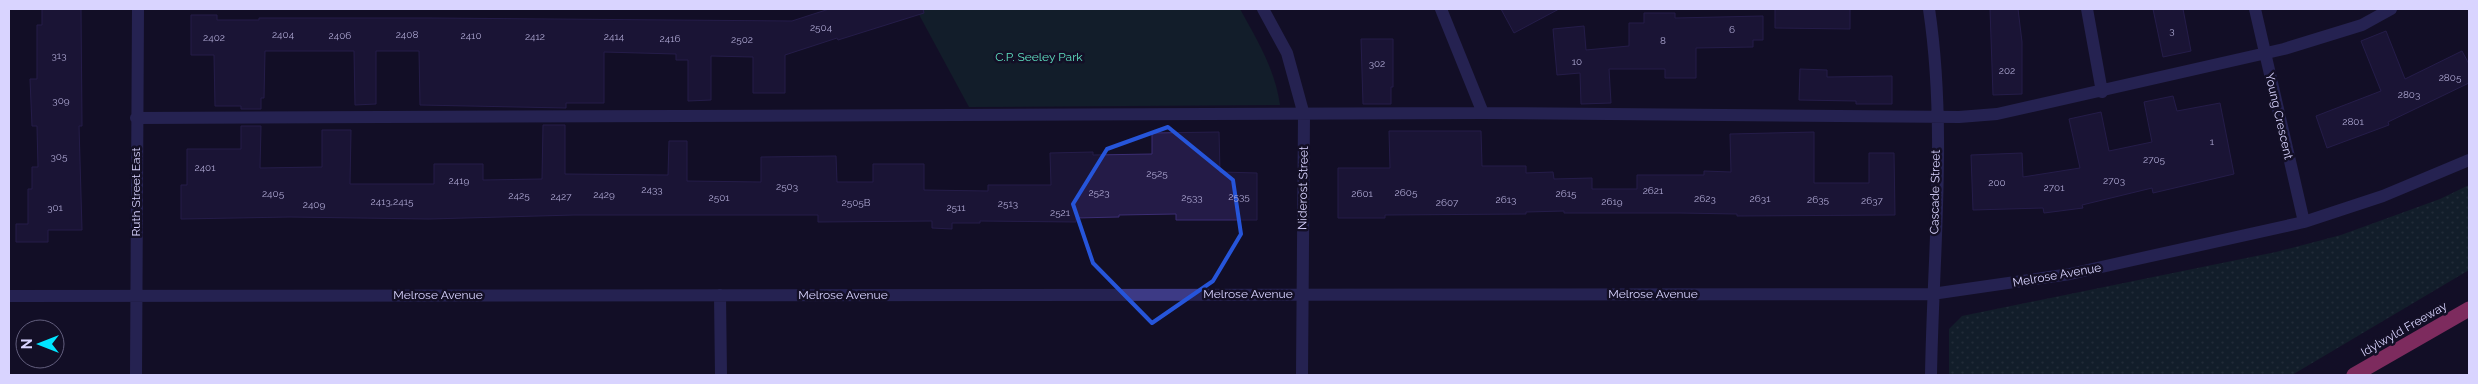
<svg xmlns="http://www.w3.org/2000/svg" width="2478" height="384" viewBox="0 0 2478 384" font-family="Raleway,sans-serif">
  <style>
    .grass { fill: url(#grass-dots) }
    .park { fill: #12302f }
    .building { fill: #241b47; stroke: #3b2d73 }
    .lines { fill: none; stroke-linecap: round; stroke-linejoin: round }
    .minor { stroke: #3d3a85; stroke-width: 12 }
    .highway { stroke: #ff4fa3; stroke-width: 15 }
    .marked { fill: none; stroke: #2655da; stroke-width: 4; stroke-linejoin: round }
    .labels { text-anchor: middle; stroke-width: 5; stroke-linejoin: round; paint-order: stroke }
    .number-label { font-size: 10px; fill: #aca6d1 }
    .park-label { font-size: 12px; fill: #5fe0c0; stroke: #130f26 }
    .street-label { font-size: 12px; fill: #d9d4ff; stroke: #130f26 }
  </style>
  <defs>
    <pattern id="grass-dots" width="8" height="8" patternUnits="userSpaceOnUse" patternTransform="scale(1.25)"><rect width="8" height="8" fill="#12302f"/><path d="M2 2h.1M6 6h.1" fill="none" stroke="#344d4e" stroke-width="1.8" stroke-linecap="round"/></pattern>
  </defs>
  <rect width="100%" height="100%" fill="#130f26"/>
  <path class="grass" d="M 2469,185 L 2469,270 L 2292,375 L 1949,375 L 1949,329 L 1962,316 L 2276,252 L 2341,235 L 2440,199 Z"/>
  <path class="park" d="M 916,9 L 1240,9 C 1257,40 1275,69 1280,105 L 969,107 Z"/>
  <path class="building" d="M 42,9 L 81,9 L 82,126 L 79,126 L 82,230 L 48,230 L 48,242 L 16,242 L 16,224 L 28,224 L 28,189 L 32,189 L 32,167 L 38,167 L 37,126 L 32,126 L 30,79 L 37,79 L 37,25 L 42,25 Z
    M 829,9 L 923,9 L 924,13 L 838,40 L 837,38 L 785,55 L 785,93 L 753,93 L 753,57 L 711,56 L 711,100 L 688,101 L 688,60 L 676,60 L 676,54 L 604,52 L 604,103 L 566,103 L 566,108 L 420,105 L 419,51 L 376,51 L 376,104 L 355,105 L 354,51 L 265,51 L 264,98 L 261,98 L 261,109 L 241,109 L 241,106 L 215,106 L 214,55 L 191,55 L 191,15 L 217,15 L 217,20 L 259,20 L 259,18 L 431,18 L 792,21 Z
    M 1501,9 L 1559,9 L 1514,33 Z
    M 1775,9 L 1850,9 L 1850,29 L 1775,28 Z
    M 1990,9 L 2018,9 L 2022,42 L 2022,94 L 1993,95 Z
    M 2153,9 L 2183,9 L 2191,51 L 2163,57 Z
    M 1644,13 L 1675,13 L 1675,18 L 1763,16 L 1763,40 L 1753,40 L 1753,47 L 1696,48 L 1696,78 L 1665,78 L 1665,69 L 1609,69 L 1611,103 L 1581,104 L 1580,73 L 1557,75 L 1553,29 L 1584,26 L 1586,50 L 1629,46 L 1629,23 L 1644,23 Z
    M 2386,31 L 2405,79 L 2462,51 L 2469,64 L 2469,83 L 2388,122 L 2389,125 L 2327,148 L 2316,116 L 2381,91 L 2361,41 Z
    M 1361,39 L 1393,39 L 1393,87 L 1391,87 L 1391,104 L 1363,104 Z
    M 1800,69 L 1827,70 L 1827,77 L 1892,76 L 1892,104 L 1856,104 L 1856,101 L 1799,100 Z
    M 2173,96 L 2177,111 L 2220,103 L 2234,174 L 2153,193 L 2152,188 L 2082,205 L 2083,208 L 2044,213 L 2043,208 L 1973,210 L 1971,155 L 2022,153 L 2023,177 L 2080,168 L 2069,119 L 2101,112 L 2109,151 L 2152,142 L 2144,102 Z
    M 543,125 L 565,125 L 565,174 L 668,175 L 669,141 L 687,141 L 687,181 L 761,182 L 761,157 L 836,156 L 837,182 L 873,182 L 873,164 L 924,164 L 924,190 L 988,191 L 988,185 L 1051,185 L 1050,153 L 1093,152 L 1093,155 L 1152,154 L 1152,133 L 1219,132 L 1220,172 L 1257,173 L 1257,220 L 1176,220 L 1176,214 L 1119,215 L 1119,217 L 1076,218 L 1076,222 L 980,221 L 980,223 L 952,223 L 952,229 L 932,228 L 932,221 L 818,222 L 818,215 L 574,215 L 429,219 L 290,217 L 181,219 L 181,185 L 187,185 L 187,149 L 241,149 L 241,126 L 261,126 L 260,168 L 322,167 L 322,130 L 351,130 L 350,184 L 434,184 L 434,164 L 483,164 L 483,180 L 542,179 Z
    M 1389,131 L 1481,131 L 1482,166 L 1526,166 L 1526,173 L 1553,172 L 1554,179 L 1592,178 L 1592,189 L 1637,189 L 1637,175 L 1704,175 L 1704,171 L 1731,172 L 1730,134 L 1814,132 L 1814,183 L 1869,183 L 1869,153 L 1894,153 L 1895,215 L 1737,216 L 1737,214 L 1680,213 L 1564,213 L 1564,211 L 1526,212 L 1526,214 L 1385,215 L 1385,218 L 1338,218 L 1338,168 L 1390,168 Z"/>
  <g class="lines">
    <path class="minor" d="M 1263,9 L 1287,53 L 1304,115 L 1302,375
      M 1441,9 L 1483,113
      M 1929,9 C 1947,129 1933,254 1931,375
      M 2087,9 L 2102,92
      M 2255,9 L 2304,222
      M 136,118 L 1483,113 L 1959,117 L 1997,114 L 2284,49 L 2362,25 L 2391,9
      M 720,295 L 721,375
      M 9,296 L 1932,294 L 2070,274 L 2304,222 L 2383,196 L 2469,160
      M 136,375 L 138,9"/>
    <path class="highway" d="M 2354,375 L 2469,309"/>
  </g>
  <path d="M0 0H2478V384H0ZM 1168,127 L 1233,180 L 1241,234 L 1213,281 L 1152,323 L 1093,263 L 1073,204 L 1107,149 Z" fill="#130f26" fill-opacity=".55" fill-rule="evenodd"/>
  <path class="marked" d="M 1168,127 L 1233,180 L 1241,234 L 1213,281 L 1152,323 L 1093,263 L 1073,204 L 1107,149 Z"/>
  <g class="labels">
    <g class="number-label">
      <text x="821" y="31">2504</text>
      <text x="1732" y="33">6</text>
      <text x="2172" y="34">3</text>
      <text x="283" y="38">2404</text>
      <text x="407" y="38">2408</text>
      <text x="340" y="39">2406</text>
      <text x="471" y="39">2410</text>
      <text x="535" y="40">2412</text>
      <text x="614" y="40">2414</text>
      <text x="214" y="41">2402</text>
      <text x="670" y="42">2416</text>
      <text x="742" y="43">2502</text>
      <text x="1663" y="44">8</text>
      <text x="59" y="59">313</text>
      <text x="1577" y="65">10</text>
      <text x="1377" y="67">302</text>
      <text x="2007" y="74">202</text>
      <text x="2450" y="81">2805</text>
      <text x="2409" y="98">2803</text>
      <text x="61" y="104">309</text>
      <text x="2353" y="125">2801</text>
      <text x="2212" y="145">1</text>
      <text x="59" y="160">305</text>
      <text x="2154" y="163">2705</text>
      <text x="205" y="171">2401</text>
      <text x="1157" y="177">2525</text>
      <text x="459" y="184">2419</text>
      <text x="2114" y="184">2703</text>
      <text x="1997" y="186">200</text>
      <text x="787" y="190">2503</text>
      <text x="2054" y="191">2701</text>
      <text x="652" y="193">2433</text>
      <text x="1653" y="194">2621</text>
      <text x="1099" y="196">2523</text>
      <text x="1406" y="196">2605</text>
      <text x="273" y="197">2405</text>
      <text x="1362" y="197">2601</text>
      <text x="1566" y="197">2615</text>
      <text x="604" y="198">2429</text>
      <text x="519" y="199">2425</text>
      <text x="561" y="200">2427</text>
      <text x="1239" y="200">2535</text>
      <text x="719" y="201">2501</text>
      <text x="1192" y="201">2533</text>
      <text x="1705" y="202">2623</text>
      <text x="1760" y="202">2631</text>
      <text x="1506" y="203">2613</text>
      <text x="1818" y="203">2635</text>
      <text x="1872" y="204">2637</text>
      <text x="392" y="205">2413,2415</text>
      <text x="1612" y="205">2619</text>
      <text x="856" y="206">2505B</text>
      <text x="1447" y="206">2607</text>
      <text x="1008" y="207">2513</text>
      <text x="314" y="208">2409</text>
      <text x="55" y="211">301</text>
      <text x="956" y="211">2511</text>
      <text x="1060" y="216">2521</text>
    </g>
    <g class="park-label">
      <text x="1039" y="61">C.P. Seeley Park</text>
    </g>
    <g class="street-label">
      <text transform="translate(2279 116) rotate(77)" y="4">Young Crescent</text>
      <text transform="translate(1303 188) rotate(-89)" y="4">Niderost Street</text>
      <text transform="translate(136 192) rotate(-90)" y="4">Ruth Street East</text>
      <text transform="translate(1935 192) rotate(-89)" y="4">Cascade Street</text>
      <text transform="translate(2057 275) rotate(-10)" y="4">Melrose Avenue</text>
      <text x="1248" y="298">Melrose Avenue</text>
      <text x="1653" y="298">Melrose Avenue</text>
      <text x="438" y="299">Melrose Avenue</text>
      <text x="843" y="299">Melrose Avenue</text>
      <text transform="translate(2404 329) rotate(-30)" y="4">Idylwyld Freeway</text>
    </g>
  </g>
  <rect width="2478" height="384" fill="none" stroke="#d9d4ff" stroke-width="20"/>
  <g transform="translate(40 344) rotate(270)"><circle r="24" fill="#130f26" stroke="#625e7d"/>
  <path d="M0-4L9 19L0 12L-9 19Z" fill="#00e5ff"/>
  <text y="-8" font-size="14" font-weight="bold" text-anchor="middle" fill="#d9d4ff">N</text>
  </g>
</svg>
